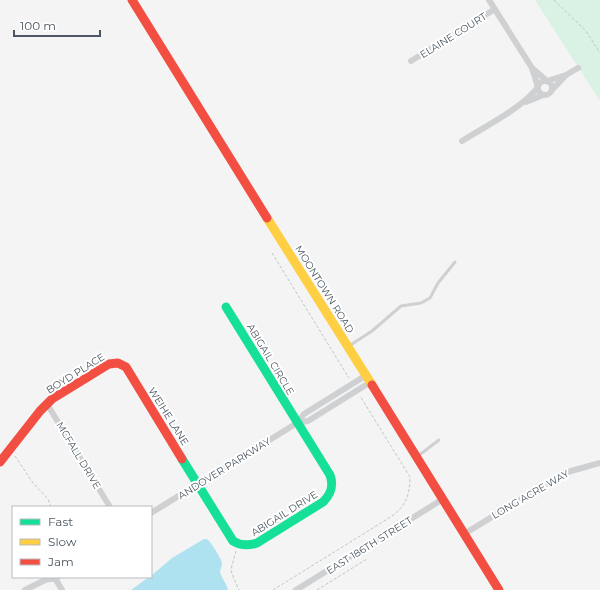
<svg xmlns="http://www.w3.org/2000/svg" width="600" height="590" viewBox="0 0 600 590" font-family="Montserrat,sans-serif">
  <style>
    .green { fill: #d9f2e3 }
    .water { fill: #aee2f0 }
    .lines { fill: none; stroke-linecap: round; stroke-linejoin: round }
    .path { stroke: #bcc7c4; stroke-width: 1; stroke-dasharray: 3 2; stroke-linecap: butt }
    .lane { stroke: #ced0d2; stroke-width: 3 }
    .street { stroke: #ced0d2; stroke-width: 6 }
    .fast { stroke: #16e098; stroke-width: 9 }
    .slow { stroke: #ffcf43; stroke-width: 9 }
    .jam { stroke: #f24e42; stroke-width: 9 }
    .labels { text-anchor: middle; stroke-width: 4; stroke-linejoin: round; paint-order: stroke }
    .street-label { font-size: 10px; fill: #4a5661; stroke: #fff }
  </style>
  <rect width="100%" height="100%" fill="#f4f4f4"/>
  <path class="green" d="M 535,0 L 600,0 L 600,101 Z"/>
  <path class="water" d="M 204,539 L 207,539 C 211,542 221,558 222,563 C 222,567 220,569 220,572 C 222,579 227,584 228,590 L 131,590 L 149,577 L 151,577 L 151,576 L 172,558 Z"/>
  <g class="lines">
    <path class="path" d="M 554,0 L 586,31 L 600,53
      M 272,253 L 349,378
      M 15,456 L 33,483 L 48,499 L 51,507
      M 236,551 L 231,569 L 232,574 L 239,590
      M 273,590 L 389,518 C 405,508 410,496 410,477 L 360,396
      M 317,590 L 367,559"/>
    <path class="lane" d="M 349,346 L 372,331 L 401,306 L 421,303 L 430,298 L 438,283 L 455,262
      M 418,456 L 439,440"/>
    <path class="street" d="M 489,0 L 532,68 L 547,81 L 566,75 L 552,90
      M 411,61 L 495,9
      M 566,75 L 578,68
      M538 88a7 7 0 1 1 14 0a7 7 0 1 1-14 0Z
      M 526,102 L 543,95
      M 462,141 C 486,126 521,109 538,87 L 532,68
      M 365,376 L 304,414 L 297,423 L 308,421 L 369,383
      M 47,404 L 110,507
      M 151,513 L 297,423
      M 464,534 L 564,473 L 600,463
      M 55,578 L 62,590
      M 25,590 L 45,580 L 58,577
      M 296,590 L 443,499"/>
    <path class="fast" d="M 182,459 L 233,541 C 241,546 248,546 257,543 L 323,502 C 331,494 334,486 330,475 L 226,307"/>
    <path class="slow" d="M 267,218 L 372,385"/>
    <path class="jam" d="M 132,0 L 267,218
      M 372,385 L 499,590
      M 0,462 L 40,411 L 52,399 L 109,364 L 118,363 L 126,367 L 182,459"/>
  </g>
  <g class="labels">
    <g class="street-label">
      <text transform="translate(453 35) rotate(-32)" y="4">ELAINE COURT</text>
      <text transform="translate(325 289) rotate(58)" y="4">MOONTOWN ROAD</text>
      <text transform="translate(271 359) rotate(59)" y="4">ABIGAIL CIRCLE</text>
      <text transform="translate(75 373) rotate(-32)" y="4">BOYD PLACE</text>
      <text transform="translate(169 416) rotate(58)" y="4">WEIHE LANE</text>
      <text transform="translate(79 455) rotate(59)" y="4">MCFALL DRIVE</text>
      <text transform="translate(224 468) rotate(-32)" y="4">ANDOVER PARKWAY</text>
      <text transform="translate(530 494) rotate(-30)" y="4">LONG ACRE WAY</text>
      <text transform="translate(284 513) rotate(-32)" y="4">ABIGAIL DRIVE</text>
      <text transform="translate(369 545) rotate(-32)" y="4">EAST 186TH STREET</text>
    </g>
  </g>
  <rect x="12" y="506" width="140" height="72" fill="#ffffff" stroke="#b7bbc0"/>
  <rect x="20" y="519" width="20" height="6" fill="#16e098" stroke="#b7bbc0"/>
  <text x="48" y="526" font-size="12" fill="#4a5661">Fast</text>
  <rect x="20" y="539" width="20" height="6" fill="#ffcf43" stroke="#b7bbc0"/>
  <text x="48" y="546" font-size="12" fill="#4a5661">Slow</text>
  <rect x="20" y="559" width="20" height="6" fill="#f24e42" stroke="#b7bbc0"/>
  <text x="48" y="566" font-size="12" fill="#4a5661">Jam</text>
  <path d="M14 30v6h86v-6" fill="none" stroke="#4a5661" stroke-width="2"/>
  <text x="20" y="30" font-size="12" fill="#4a5661" stroke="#ffffff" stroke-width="3" paint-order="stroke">100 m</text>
</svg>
